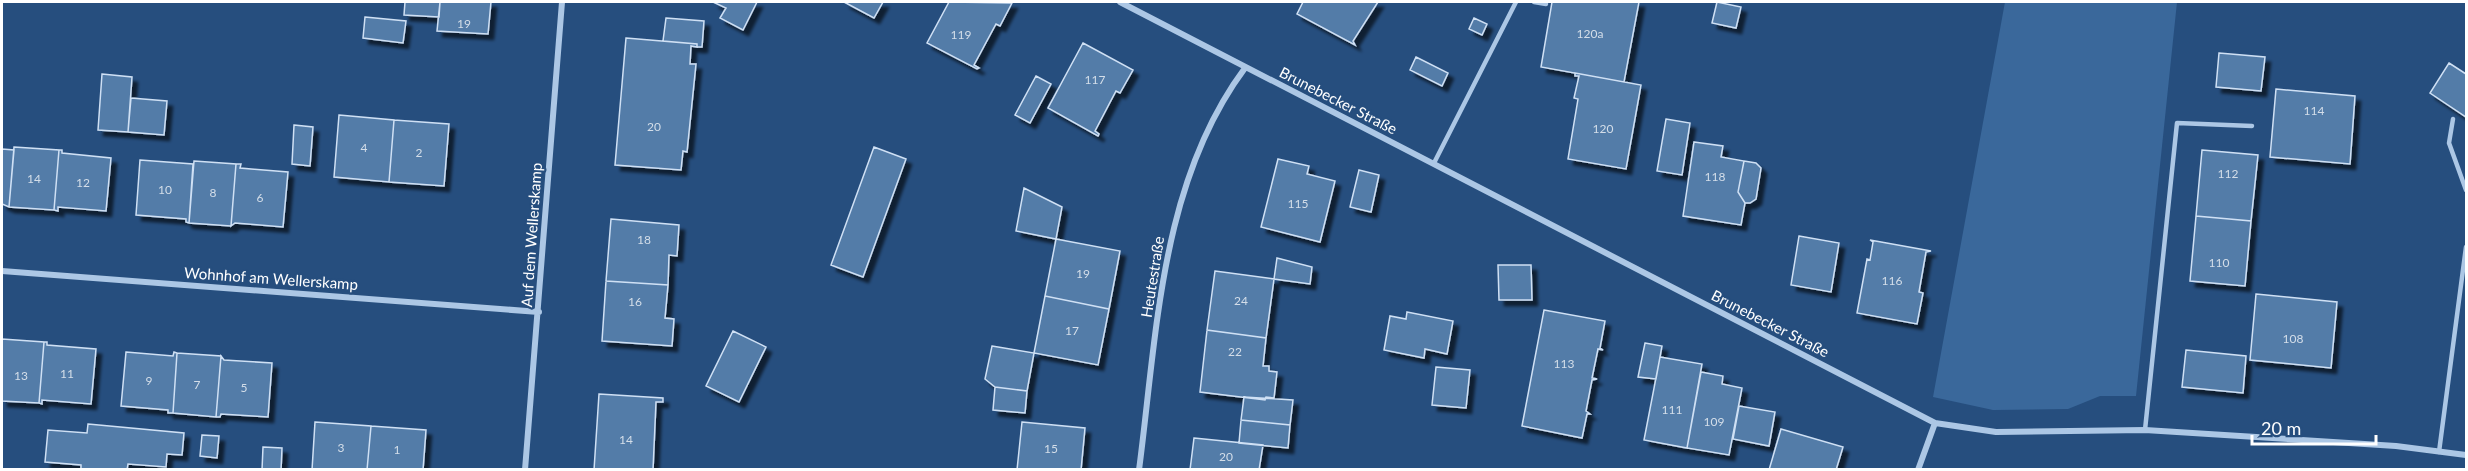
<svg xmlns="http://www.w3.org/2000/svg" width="2468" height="471" viewBox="0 0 2468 471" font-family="Lato,sans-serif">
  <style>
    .green { fill: #3a689b }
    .building { fill: #527ba8; stroke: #cfe0f4; stroke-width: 1.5; filter: url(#shadow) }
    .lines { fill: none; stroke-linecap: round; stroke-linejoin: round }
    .lane { stroke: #acc7e5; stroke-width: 4.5 }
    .street { stroke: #acc7e5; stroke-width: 6 }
    .labels { text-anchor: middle; stroke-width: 4.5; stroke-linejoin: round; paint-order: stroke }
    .number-label { font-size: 12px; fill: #d4dee9 }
    .street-label { font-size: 15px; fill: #fff; stroke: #264e7e }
  </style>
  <defs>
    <filter id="shadow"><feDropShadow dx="5.5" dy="5.5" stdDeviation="1.5" flood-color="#0009"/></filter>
  </defs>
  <rect width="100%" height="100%" fill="#264e7e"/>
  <path class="green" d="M 2005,2 L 2177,2 L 2136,396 L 2100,396 L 2068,409 L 1993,410 L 1933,397 Z"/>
  <path class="building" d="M 405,2 L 440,2 L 439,17 L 404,15 Z
    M 440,2 L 491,2 L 488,34 L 437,31 Z
    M 713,2 L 757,2 L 743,30 L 720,18 L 726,8 Z
    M 844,2 L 883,2 L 874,18 Z
    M 949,2 L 1012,3 L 1000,26 L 996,24 L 974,65 L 979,68 L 977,69 L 927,43 Z
    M 1303,2 L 1378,2 L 1353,41 L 1355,45 L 1297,14 Z
    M 1552,2 L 1639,2 L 1624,82 L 1541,67 Z
    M 1717,2 L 1741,7 L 1736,28 L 1712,23 Z
    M 365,17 L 406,21 L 403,43 L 363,38 Z
    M 666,18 L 704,21 L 702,47 L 697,47 L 697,44 L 663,41 Z
    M 1474,18 L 1487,24 L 1482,35 L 1469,29 Z
    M 626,38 L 697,44 L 697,47 L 691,46 L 690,64 L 696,64 L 687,152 L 683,151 L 681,170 L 615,165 Z
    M 1083,43 L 1133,70 L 1120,93 L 1116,91 L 1095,131 L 1099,134 L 1098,136 L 1048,108 Z
    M 2219,53 L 2265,57 L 2261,91 L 2216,87 Z
    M 1416,57 L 1448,73 L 1442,86 L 1410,70 Z
    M 2449,63 L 2466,74 L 2466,117 L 2430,93 Z
    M 1575,73 L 1641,85 L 1626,169 L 1568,159 L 1578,99 L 1574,98 L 1579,76 L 1575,76 Z
    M 102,74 L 132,77 L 128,132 L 98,130 Z
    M 1036,76 L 1051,84 L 1030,123 L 1015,115 Z
    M 2276,89 L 2355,96 L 2350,164 L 2270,157 Z
    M 131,98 L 167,101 L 164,135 L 128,132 Z
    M 339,115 L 394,120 L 389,182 L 334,177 Z
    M 1666,119 L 1690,123 L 1682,175 L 1657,171 Z
    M 394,120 L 449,124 L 444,186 L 389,182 Z
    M 294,125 L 313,127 L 310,166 L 292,164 Z
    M 1694,142 L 1723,146 L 1721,157 L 1744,161 L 1738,192 L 1745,203 L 1741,225 L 1683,216 Z
    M 14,147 L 59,150 L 54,210 L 9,207 Z
    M 874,147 L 906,159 L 863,277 L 831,265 Z
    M 2,149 L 14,150 L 9,207 L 2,204 Z
    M 59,150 L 62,150 L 62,153 L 111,158 L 106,211 L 58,207 L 58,211 L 54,210 Z
    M 2202,150 L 2258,155 L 2251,221 L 2196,216 Z
    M 1278,159 L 1309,166 L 1307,174 L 1335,181 L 1320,242 L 1261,227 Z
    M 140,160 L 193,164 L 189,223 L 186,222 L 186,219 L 136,215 Z
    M 194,161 L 236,164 L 231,226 L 189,223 Z
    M 1744,161 L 1756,163 L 1761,168 L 1756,199 L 1750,203 L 1745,203 L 1738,192 Z
    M 236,164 L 241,164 L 240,168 L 288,172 L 283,227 L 235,223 L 231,226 Z
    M 1359,170 L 1379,175 L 1371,212 L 1350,207 Z
    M 1024,188 L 1062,207 L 1056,239 L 1016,231 Z
    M 2196,216 L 2251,221 L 2245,286 L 2190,281 Z
    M 611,219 L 679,225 L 677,256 L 669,255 L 668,285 L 606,281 Z
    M 1799,236 L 1839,243 L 1831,292 L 1791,285 Z
    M 1056,239 L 1120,251 L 1109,309 L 1045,296 Z
    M 1870,240 L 1931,251 L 1926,252 L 1919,292 L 1923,293 L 1917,324 L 1857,313 L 1867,259 L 1870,260 L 1873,242 Z
    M 1277,258 L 1312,267 L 1310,284 L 1274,279 Z
    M 1498,265 L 1531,265 L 1532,300 L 1499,300 Z
    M 1215,271 L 1274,279 L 1266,338 L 1207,330 Z
    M 606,281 L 668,285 L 665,318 L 674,319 L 672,346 L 602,341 Z
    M 2256,294 L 2337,302 L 2331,368 L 2250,360 Z
    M 1045,296 L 1109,309 L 1098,365 L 1034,353 Z
    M 1544,310 L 1605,321 L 1600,348 L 1603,350 L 1598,349 L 1592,378 L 1597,379 L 1592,380 L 1586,411 L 1590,414 L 1587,414 L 1582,438 L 1522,426 Z
    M 1407,312 L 1453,321 L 1447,354 L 1425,349 L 1424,358 L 1384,350 L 1390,316 L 1406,319 Z
    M 1207,330 L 1266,338 L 1263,366 L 1269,366 L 1269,371 L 1277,372 L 1274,398 L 1266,397 L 1265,400 L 1200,392 Z
    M 733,331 L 766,347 L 739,402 L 706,386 Z
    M 2,339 L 44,342 L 39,403 L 2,401 Z
    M 44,342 L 47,342 L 47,345 L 96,349 L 91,404 L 42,400 L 42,404 L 39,403 Z
    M 1645,343 L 1662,346 L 1656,379 L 1638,377 Z
    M 992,346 L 1034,353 L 1027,391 L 995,387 L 985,379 Z
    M 2186,350 L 2246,356 L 2243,393 L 2182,387 Z
    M 126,352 L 173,356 L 174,352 L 177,353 L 173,413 L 168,413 L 168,410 L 121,406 Z
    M 177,353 L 221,356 L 216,417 L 173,413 Z
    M 221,356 L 224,360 L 272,363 L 268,417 L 221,414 L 220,417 L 216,417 Z
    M 1660,357 L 1702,364 L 1687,448 L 1644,440 Z
    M 1436,367 L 1470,370 L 1466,408 L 1432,405 Z
    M 1701,372 L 1723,376 L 1722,384 L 1742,388 L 1729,455 L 1687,448 Z
    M 995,387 L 1027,391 L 1025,413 L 993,410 Z
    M 599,394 L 663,398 L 663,402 L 656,402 L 653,470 L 594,470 Z
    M 1244,397 L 1293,400 L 1290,425 L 1241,420 Z
    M 1739,406 L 1775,412 L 1769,446 L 1733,439 Z
    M 1241,420 L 1290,425 L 1288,448 L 1239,443 Z
    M 315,422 L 371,426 L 367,470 L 312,470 Z
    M 1022,422 L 1085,428 L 1081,470 L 1017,470 Z
    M 88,424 L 184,433 L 182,455 L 167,454 L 166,467 L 128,464 L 127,470 L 81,470 L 81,465 L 45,462 L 48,430 L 87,433 Z
    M 371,426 L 426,430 L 423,470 L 367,470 Z
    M 1781,429 L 1843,447 L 1836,470 L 1769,470 Z
    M 202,435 L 219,436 L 217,458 L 200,456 Z
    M 1194,438 L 1263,445 L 1259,470 L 1190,470 Z
    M 263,447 L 282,448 L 281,470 L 262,470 Z"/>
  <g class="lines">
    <path class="lane" d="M 1534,2 L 1546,4
      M 2453,119 L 2449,143 L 2466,190
      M 1434,163 L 1516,2
      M 2145,430 L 2177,123 L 2252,126
      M 2439,452 L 2466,247"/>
    <path class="street" d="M 1120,2 L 1935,423 L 1996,432 L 2145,430 L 2396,446 L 2466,455
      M 2,271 L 539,312
      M 525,470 L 562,2
      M 1139,470 C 1157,334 1160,182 1245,68
      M 1918,470 L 1935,423"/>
  </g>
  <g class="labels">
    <g class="number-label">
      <text x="464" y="28">19</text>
      <text x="1590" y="38">120a</text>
      <text x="961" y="39">119</text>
      <text x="1095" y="84">117</text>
      <text x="2314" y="115">114</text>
      <text x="654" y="131">20</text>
      <text x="1603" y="133">120</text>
      <text x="364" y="152">4</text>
      <text x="419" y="157">2</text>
      <text x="2228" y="178">112</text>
      <text x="1715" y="181">118</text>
      <text x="34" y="183">14</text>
      <text x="83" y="187">12</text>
      <text x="165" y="194">10</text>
      <text x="213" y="197">8</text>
      <text x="260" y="202">6</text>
      <text x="1298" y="208">115</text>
      <text x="644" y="244">18</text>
      <text x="2219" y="267">110</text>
      <text x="1083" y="278">19</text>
      <text x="1892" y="285">116</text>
      <text x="1241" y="305">24</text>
      <text x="635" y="306">16</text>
      <text x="1072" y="335">17</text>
      <text x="2293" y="343">108</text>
      <text x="1235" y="356">22</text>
      <text x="1564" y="368">113</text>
      <text x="67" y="378">11</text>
      <text x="21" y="380">13</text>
      <text x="149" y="385">9</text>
      <text x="197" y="389">7</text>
      <text x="244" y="392">5</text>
      <text x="1672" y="414">111</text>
      <text x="1714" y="426">109</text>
      <text x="626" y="444">14</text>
      <text x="341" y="452">3</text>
      <text x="1051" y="453">15</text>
      <text x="397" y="454">1</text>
      <text x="1226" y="461">20</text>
    </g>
    <g class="street-label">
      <text transform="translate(1338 101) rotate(27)" y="5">Brunebecker Straße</text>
      <text transform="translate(532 235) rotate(-86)" y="5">Auf dem Wellerskamp</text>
      <text transform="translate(1153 277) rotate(-81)" y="5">Heutestraße</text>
      <text transform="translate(271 279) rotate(4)" y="5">Wohnhof am Wellerskamp</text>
      <text transform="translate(1770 324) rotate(27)" y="5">Brunebecker Straße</text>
    </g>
  </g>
  <rect width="2468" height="471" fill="none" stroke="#ffffff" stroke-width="6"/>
  <path d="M2252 435v9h124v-9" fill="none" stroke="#ffffff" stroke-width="3"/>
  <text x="2261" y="435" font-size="18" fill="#ffffff" stroke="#264e7e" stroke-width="4.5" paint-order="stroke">20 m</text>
</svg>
